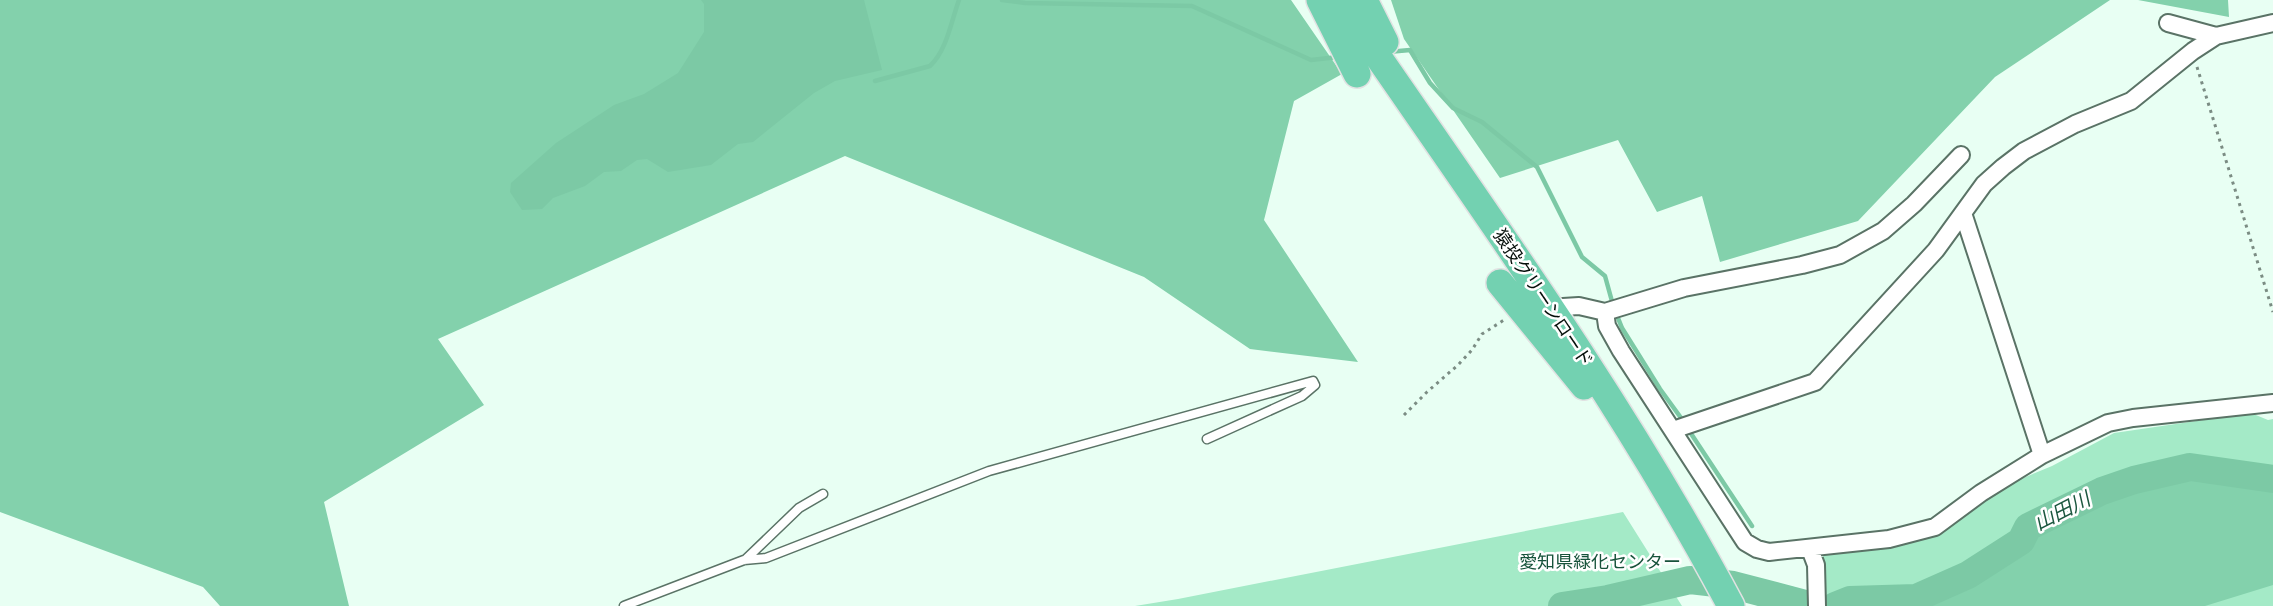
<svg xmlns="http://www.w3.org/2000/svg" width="2273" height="606" viewBox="0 0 2273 606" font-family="Quicksand,'Noto Sans JP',sans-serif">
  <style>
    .green { fill: #a4eac7 }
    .forest { fill: #83d1ac }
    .water { fill: #7cc9a5 }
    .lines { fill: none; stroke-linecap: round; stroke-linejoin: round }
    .stream { stroke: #7cc9a5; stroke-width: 4.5 }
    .river { stroke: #7cc9a5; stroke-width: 28 }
    .lane-casing { stroke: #5a7366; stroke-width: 11 }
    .street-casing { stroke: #5a7366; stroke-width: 20 }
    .primary-casing { stroke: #e1e2e2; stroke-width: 30 }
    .path { stroke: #7b8c83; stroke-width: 3; stroke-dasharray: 3 4.5; stroke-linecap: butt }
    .lane { stroke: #fff; stroke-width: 8 }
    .street { stroke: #fff; stroke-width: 16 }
    .primary { stroke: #73d1b1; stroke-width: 27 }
    .labels { text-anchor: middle; stroke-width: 5; stroke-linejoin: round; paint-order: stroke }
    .street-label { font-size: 18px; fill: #050f0a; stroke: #fff }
    .park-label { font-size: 18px; fill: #17533b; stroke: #fff }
    .water-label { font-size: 20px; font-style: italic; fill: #1b573f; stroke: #fff }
  </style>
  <rect width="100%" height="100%" fill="#e8fff3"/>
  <path class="green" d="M 2251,413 L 2268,420 L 2273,419 L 2273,606 L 1824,606 L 1823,555 L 1827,551 L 1941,530 L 2009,484 L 2052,466 L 2114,433 Z
    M 1623,512 L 1682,606 L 1135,606 L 1178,599 Z"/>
  <path class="forest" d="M 0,0 L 1291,0 L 1342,74 L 1294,101 L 1264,220 L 1358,362 L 1250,349 L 1144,277 L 845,156 L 438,339 L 484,405 L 324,502 L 349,606 L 220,606 L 203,587 L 0,512 Z
    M 1391,0 L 2110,0 L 1995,77 L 1858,221 L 1720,262 L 1702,196 L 1657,212 L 1618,140 L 1500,178 L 1404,39 Z
    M 2138,0 L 2228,0 L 2229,17 Z
    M 2197,473 L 2240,477 L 2273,483 L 2273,585 L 2205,606 L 1908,606 L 1974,577 L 2004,555 L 2015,551 L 2024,545 L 2032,529 C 2067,520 2096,496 2130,486 C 2139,483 2162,478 2171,477 C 2182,476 2187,478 2197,473 Z"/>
  <path class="water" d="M 701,0 L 864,0 L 882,70 L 835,81 L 814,93 L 753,142 L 738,144 L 711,165 L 668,172 L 647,159 L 637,160 L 621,171 L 604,172 L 585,186 L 553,198 L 542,209 L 522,210 L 510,192 L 511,183 L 556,143 L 614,105 L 644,94 L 678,73 L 704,32 L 704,4 Z"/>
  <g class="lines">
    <path class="stream" d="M 1002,0 L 1025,3 L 1192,6 L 1311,60 L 1338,57
      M 1388,52 L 1410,50 L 1430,83 L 1453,108 L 1482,122 L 1537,167 L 1582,257 L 1605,276 L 1613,305
      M 875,81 L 930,66 C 947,50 951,22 959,0
      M 1616,313 L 1622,328 L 1660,389 L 1684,422
      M 1688,429 L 1752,526"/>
    <path class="river" d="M 1562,606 L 1608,599 L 1690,580 L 1733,585 L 1813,606
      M 1835,606 L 1850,600 L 1916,598 L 1968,575 L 2021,541 L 2028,527 L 2102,491 L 2134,480 L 2190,467 L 2273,479"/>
    <defs>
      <path id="lane" d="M 745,560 L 799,508 L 823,494
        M 624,606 L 744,560 L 766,558 L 989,471 L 1313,381 L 1315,385 L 1302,396 L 1207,439"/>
      <path id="street" d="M 2168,23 L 2216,36
        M 1963,213 L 2042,455
        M 1563,307 L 1579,306 L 1605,312 L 1684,288 L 1802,265 L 1840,255 L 1883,231 L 1914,204 L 1961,155
        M 1605,312 L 1607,326 L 1621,351 L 1745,542 L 1757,549 L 1769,552 L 1889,539 L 1935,527 L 1981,493 L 2042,455 L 2108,423 L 2133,418 L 2273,403
        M 1673,430 L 1815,382 L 1936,250 L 1984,184 L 2003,167 L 2024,151 L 2075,124 L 2131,101 L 2193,51 L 2216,36 L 2273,23
        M 1810,549 L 1816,565 L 1817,606"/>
      <path id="primary" d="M 1320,0 L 1357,74
        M 1339,0 C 1475,199 1618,393 1731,606
        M 1364,0 L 1385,42
        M 1500,283 L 1584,386"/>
    </defs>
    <use href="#lane" class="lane-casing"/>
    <use href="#street" class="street-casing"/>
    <use href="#primary" class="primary-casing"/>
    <path class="path" d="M 2197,67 L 2273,312
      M 1404,415 L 1427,392 L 1458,365 L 1472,350 L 1482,334 L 1504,320"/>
    <use href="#lane" class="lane"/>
    <use href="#street" class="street"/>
    <use href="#primary" class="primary"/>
  </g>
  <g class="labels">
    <g class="street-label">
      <text transform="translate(1543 298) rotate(56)" y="6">猿投グリーンロード</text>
    </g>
    <g class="park-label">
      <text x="1600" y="568">愛知県緑化センター</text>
    </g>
    <g class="water-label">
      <text transform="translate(2062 511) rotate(-27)" y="7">山田川</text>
    </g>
  </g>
</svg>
